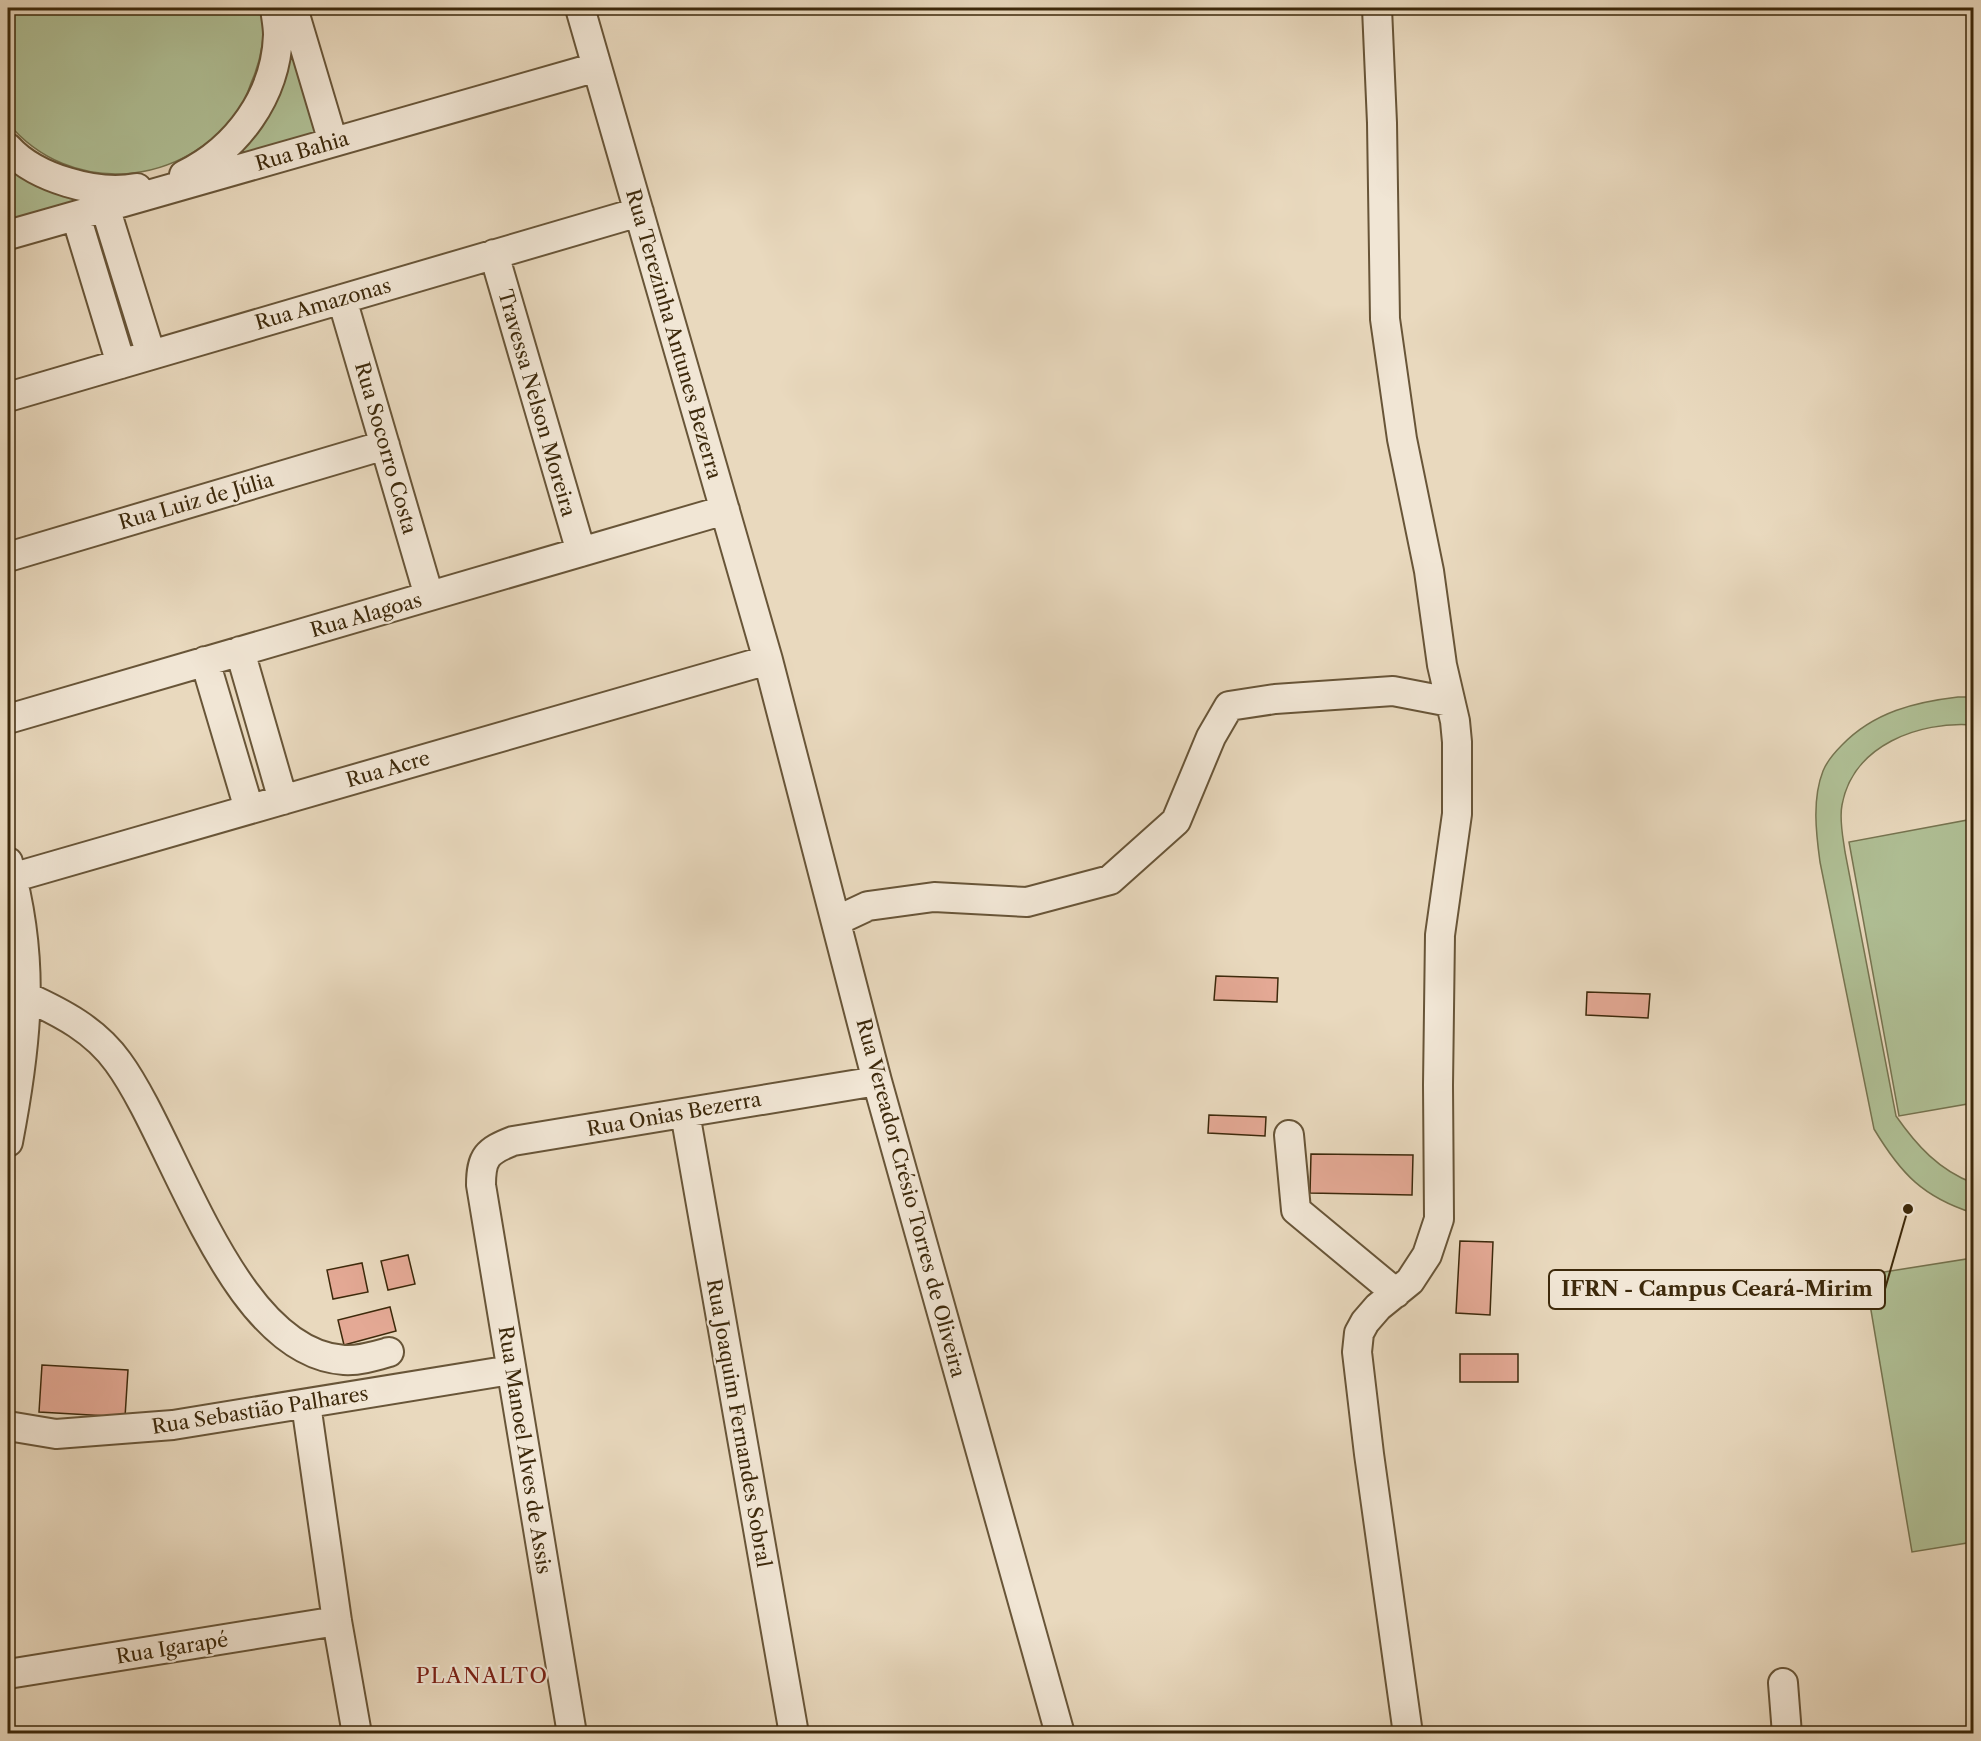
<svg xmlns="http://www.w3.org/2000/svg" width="1981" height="1741" viewBox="0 0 1981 1741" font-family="'Libre Caslon Text',serif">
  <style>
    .green { fill: #b0c096; stroke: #767450; stroke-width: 1.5 }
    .building { fill: #e4a995; stroke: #3d290b; stroke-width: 1.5 }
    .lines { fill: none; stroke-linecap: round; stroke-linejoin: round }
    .minor-casing { stroke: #685538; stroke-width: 32 }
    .minor { stroke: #f1e6d5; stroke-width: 28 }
    .labels { text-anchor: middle; stroke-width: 4.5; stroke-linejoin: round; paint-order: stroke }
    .street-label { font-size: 20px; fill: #3d290b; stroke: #f1e6d5 }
    .neighbourhood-label { font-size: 21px; letter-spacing: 1.5px; fill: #7a1f14; stroke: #f1e6d5 }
    .leader { fill: none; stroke: #3d290b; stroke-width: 2 }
    .callout-dot { fill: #3d290b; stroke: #f1e6d5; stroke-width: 2 }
    .callout { fill: #f1e6d5; stroke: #3d290b; stroke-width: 2 }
    .callout-label { font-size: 21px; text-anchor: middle; font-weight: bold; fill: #3d290b }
  </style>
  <rect width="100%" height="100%" fill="#e9d9be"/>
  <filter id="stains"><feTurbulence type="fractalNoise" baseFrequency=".00333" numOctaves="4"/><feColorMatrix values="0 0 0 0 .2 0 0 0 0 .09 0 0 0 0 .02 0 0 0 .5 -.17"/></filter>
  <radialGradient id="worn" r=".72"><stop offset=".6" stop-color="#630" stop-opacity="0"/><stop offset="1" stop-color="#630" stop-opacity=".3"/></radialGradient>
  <path class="green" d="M 8,8 L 261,8 C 267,31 261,61 251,83 C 248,91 245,101 240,108 C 185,188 70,198 8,123 Z
    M 291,35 L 320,134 L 225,160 L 265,122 L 287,70 Z
    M 8,164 L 35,185 L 95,199 L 8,223 Z
    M 1958,697 L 1973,697 L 1973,725 C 1919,721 1853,745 1842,805 C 1839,820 1843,837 1845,852 L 1896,1116 C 1917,1146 1939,1170 1973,1183 L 1973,1213 C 1923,1197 1901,1174 1874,1129 L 1820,862 C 1816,833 1812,799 1823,771 C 1827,761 1835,752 1842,745 C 1874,712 1915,702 1958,697 Z
    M 1973,819 L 1973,1103 L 1899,1116 L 1849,842 Z
    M 1973,1258 L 1973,1542 L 1912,1552 L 1865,1275 Z"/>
  <path class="building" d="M 1216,976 L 1278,978 L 1277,1002 L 1214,1000 Z
    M 1587,992 L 1650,994 L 1648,1018 L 1586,1015 Z
    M 1209,1115 L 1266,1117 L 1265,1136 L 1208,1133 Z
    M 1311,1154 L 1413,1155 L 1412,1195 L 1310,1193 Z
    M 1460,1241 L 1493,1242 L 1490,1315 L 1456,1313 Z
    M 408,1255 L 415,1284 L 388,1290 L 381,1261 Z
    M 362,1263 L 368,1292 L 333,1299 L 327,1270 Z
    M 390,1307 L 396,1331 L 344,1345 L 338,1320 Z
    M 1460,1354 L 1518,1354 L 1518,1382 L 1460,1382 Z
    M 42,1365 L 128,1370 L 125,1417 L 39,1412 Z"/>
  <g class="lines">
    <defs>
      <path id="minor" d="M 293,8 L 333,142
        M 580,8 L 768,660 L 877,1081 L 1060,1734
        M 1377,8 L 1382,123 L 1385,319 L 1402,439 L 1429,571 L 1442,665 L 1455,721 L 1457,742 L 1457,814 L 1440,935 L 1438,1085 L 1439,1219 L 1427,1255 L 1410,1281 L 1378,1307 L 1365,1322 L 1359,1333 L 1357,1352 L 1369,1454 L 1408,1734
        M 8,148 C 35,178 97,196 137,188
        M 184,175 C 237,149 276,96 278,35 C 278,26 276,17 275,8
        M 105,207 L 151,355
        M 76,216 L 121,364
        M 8,235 L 597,67
        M 494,254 L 581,552
        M 342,299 L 429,596
        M 8,397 L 639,212
        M 8,557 L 385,445
        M 240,651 L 283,800
        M 205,661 L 249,809
        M 8,719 L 725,510
        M 8,862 C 36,961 27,1043 8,1142
        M 8,879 L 768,660
        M 836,921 L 868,906 L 934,897 L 1027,902 L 1110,880 L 1176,821 L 1211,737 L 1229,706 L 1275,699 L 1393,691 L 1450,702
        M 27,997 C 62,1013 95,1030 118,1062 C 176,1141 232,1353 344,1360 C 359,1361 375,1356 389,1352
        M 685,1113 L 794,1734
        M 1289,1135 L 1296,1210 L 1396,1293
        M 306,1404 L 337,1621 L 357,1734
        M 8,1426 L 56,1434 L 173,1425 L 511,1370
        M 8,1674 L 337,1621
        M 1783,1683 L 1787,1734
        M 572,1734 L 481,1185 C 481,1157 487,1151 513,1141 L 877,1081"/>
    </defs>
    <use href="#minor" class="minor-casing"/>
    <use href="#minor" class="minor"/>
  </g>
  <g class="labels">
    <g class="street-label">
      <text transform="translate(302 151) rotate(-16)" y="7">Rua Bahia</text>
      <text transform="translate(323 304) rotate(-16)" y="7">Rua Amazonas</text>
      <text transform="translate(674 334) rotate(74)" y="7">Rua Terezinha Antunes Bezerra</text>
      <text transform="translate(537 403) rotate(74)" y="7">Travessa Nelson Moreira</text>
      <text transform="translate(386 448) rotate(74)" y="7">Rua Socorro Costa</text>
      <text transform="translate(196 501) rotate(-16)" y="7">Rua Luiz de Júlia</text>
      <text transform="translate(366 615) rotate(-16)" y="7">Rua Alagoas</text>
      <text transform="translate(388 769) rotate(-16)" y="7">Rua Acre</text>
      <text transform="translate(674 1114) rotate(-10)" y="7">Rua Onias Bezerra</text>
      <text transform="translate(911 1198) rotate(75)" y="7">Rua Vereador Crésio Torres de Oliveira</text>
      <text transform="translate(260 1410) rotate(-9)" y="7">Rua Sebastião Palhares</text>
      <text transform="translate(739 1423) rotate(80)" y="7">Rua Joaquim Fernandes Sobral</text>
      <text transform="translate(525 1450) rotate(81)" y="7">Rua Manoel Alves de Assis</text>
      <text transform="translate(172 1648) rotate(-9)" y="7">Rua Igarapé</text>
    </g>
    <g class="neighbourhood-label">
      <text x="482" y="1683">PLANALTO</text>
    </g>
  </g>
  <path class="leader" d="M1908 1209L1885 1289"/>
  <circle class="callout-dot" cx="1908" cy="1209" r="6"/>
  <rect class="callout" x="1549" y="1270" width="336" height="39" rx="6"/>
  <g class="callout-label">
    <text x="1717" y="1296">IFRN - Campus Ceará-Mirim</text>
  </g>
  <rect width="1981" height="1741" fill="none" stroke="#e9d9be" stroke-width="30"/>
  <rect x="9" y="9" width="1963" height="1723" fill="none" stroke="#3d290b" stroke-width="3"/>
  <rect x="15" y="15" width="1951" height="1711" fill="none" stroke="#3d290b" stroke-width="1.5"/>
  <rect width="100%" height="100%" filter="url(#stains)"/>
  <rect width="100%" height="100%" fill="url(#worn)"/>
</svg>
